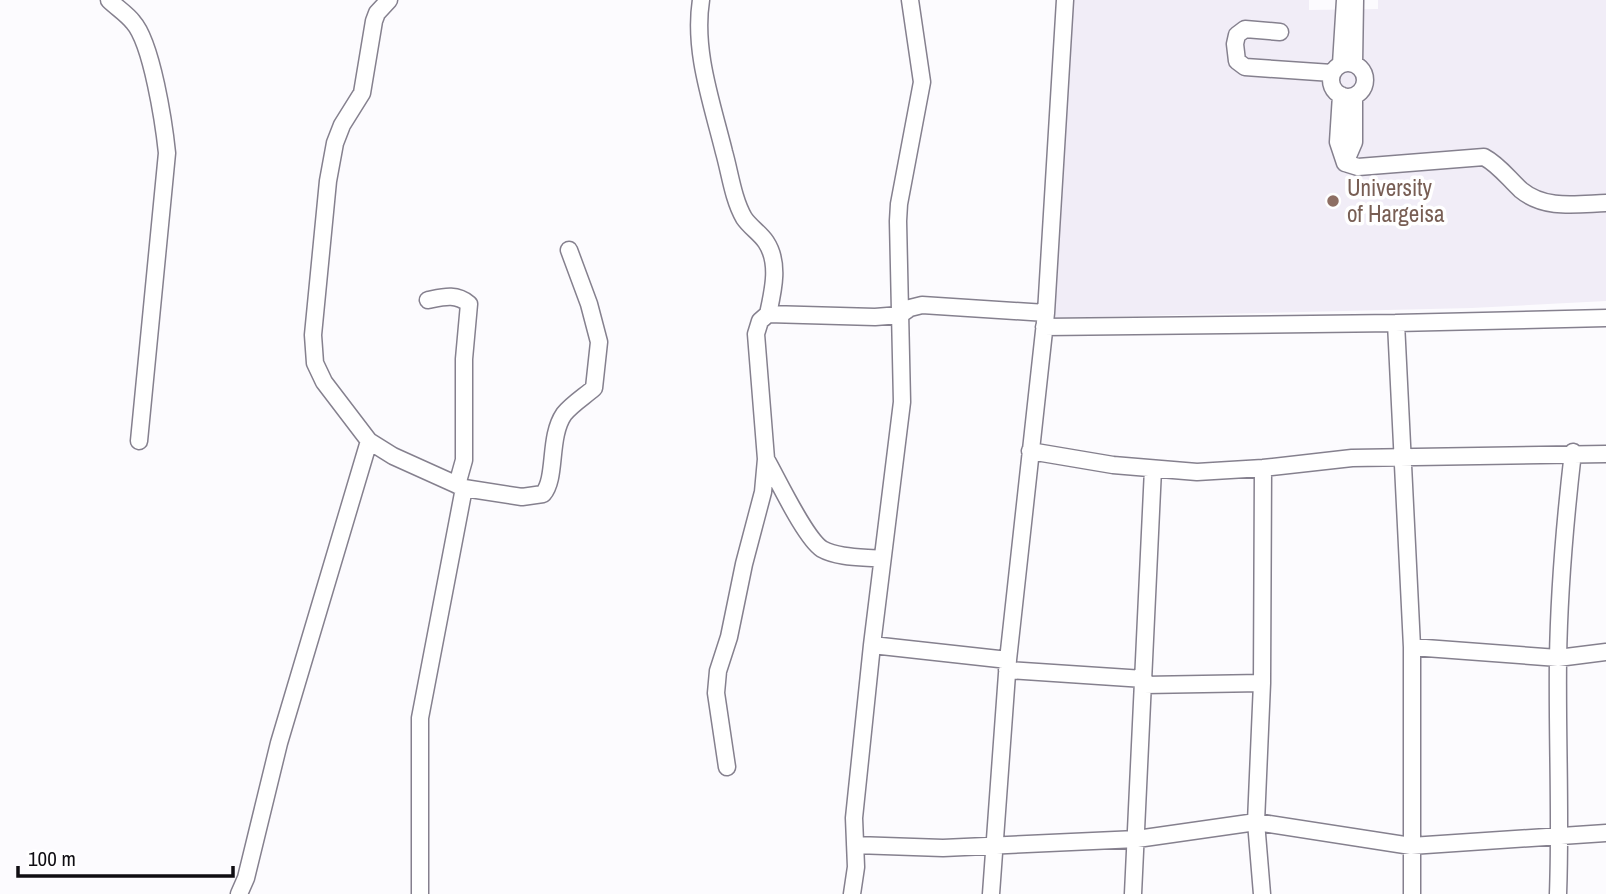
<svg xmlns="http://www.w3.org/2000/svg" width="1606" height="894" viewBox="0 0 1606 894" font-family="'Archivo Narrow',sans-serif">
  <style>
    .built { fill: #f1edf7 }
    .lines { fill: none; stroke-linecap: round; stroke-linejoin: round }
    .minor-casing { stroke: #85808e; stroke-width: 19 }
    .minor { stroke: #fff; stroke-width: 16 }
    .education-dot { fill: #8d6e63; stroke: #fff; stroke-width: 2.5 }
    .labels { text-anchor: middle; stroke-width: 7; stroke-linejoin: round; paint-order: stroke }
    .education-label { font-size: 23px; fill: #785e54; stroke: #fff; text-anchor: start }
  </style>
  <rect width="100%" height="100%" fill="#fcfbfe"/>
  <path class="built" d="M 1071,0 L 1309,0 L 1309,10 L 1378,9 L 1378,0 L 1606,0 L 1606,301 L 1472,308 L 1054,318 Z"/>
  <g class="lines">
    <defs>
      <path id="minor" d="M 109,0 C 116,7 127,14 133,22 C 152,43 164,124 167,153 L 139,441
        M 389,0 L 377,13 L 374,21 L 362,93 L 342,125 L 335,143 L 328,181 L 313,335 L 315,363 L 324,382 L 369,441 L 393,456 L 464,488 L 522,497 L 543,494 C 557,478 548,437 564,414 C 572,404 585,396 594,388 L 599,342 L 589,304 L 569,250
        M 701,0 C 693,51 712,103 724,152 C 730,173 733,199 744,218 C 750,227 760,233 766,242 C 780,263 773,291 768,314
        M 1280,32 L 1245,29 L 1237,35 L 1235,44 L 1237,61 L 1245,67 L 1332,73
        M1331 80a17 17 0 1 1 34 0a17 17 0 1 1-34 0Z
        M 1341,64 L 1345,0
        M 1354,64 L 1355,0
        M 1341,95 L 1338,142 L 1345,163
        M 1345,163 L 1358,167 L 1484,157 C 1499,165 1508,178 1521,190 C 1545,210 1577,204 1606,203
        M 1345,163 L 1354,142 L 1354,96
        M 428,300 C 443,297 456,293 469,304 L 464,359 L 464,460 L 457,485
        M 1396,323 L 1412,647 L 1412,894
        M 1044,327 L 1396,323 L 1606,318
        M 1030,451 L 1113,465 L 1197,472 L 1263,468 L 1352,458 L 1606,454
        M 766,459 C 777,478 805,538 822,549 C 838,558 864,557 882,559
        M 872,645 L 1008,660
        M 1412,647 L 1558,658 L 1606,652
        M 1007,670 L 1144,679
        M 1144,685 L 1262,683
        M 727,767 L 716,693 L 718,671 L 729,637 L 744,564 L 763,492 L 766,459 L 756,334 L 760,321 L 768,314 L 875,317 L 900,315 L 910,308 L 922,305 L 1046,313
        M 855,845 L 943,848 L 1137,839 L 1256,822 L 1411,846 L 1606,833
        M 239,894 L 246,878 L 279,743 L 369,441
        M 420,894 L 420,718 L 464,488
        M 852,894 L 856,867 L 854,818 L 872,645 L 902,402 L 898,221 L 899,204 L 922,82 L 910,0
        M 991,894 L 1008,660 L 1046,313 L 1065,0
        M 1133,894 L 1153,469
        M 1262,894 L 1256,822 L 1262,683 L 1263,468
        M 1558,894 C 1561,816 1557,738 1558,660 C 1559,591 1565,521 1573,452"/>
    </defs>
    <use href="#minor" class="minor-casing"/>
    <use href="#minor" class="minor"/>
  </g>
  <circle class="education-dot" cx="1333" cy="201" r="7"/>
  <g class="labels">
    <g class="education-label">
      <text x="1347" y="196">University<tspan x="1347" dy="26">of Hargeisa</tspan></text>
    </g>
  </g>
  <path d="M18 866v10h215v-10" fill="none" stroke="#0f0d12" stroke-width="3.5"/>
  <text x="28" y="866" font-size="21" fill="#0f0d12" stroke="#ffffff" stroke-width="5" paint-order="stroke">100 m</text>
</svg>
